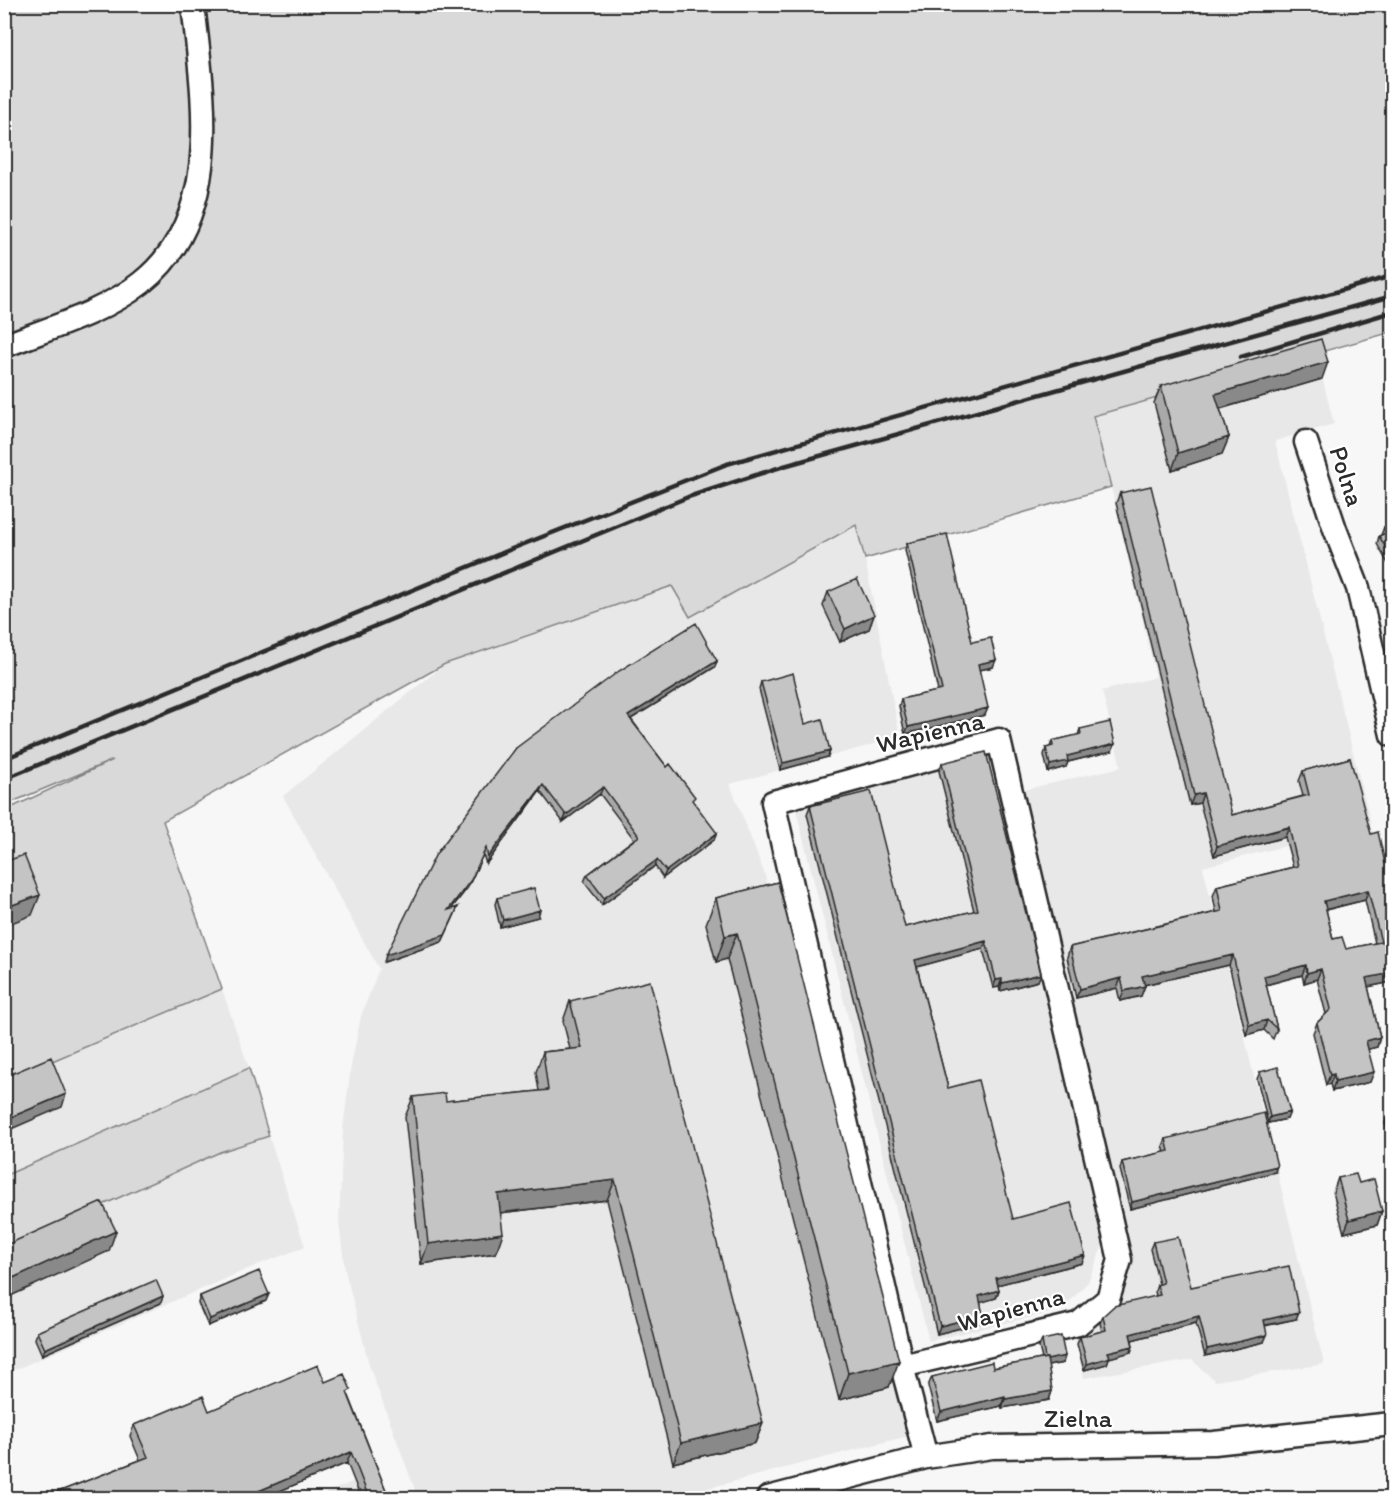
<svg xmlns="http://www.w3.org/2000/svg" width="1397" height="1503" viewBox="0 0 1397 1503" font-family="Itim,sans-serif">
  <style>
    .built { fill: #e8e8e8 }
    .green { fill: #d9d9d9; stroke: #828282; stroke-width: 1.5 }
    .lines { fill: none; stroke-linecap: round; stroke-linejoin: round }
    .minor-casing { stroke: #2b2b2b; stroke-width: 27 }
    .minor { stroke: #fff; stroke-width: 22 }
    .rail { stroke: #2b2b2b; stroke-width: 4.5 }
    .wall { fill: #a9a9a9; stroke: #2b2b2b; stroke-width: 1.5; fill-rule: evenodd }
    .shaded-wall { fill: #898989; stroke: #2b2b2b; stroke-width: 1.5 }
    .building { fill: #c4c4c4; stroke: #2b2b2b; stroke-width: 1.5; fill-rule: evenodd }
    .labels { text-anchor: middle; stroke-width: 4.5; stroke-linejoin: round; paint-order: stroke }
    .street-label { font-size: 26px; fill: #2b2b2b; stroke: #fff }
  </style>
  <rect width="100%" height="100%" fill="#f7f7f7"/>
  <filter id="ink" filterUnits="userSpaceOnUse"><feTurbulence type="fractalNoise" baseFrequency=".0167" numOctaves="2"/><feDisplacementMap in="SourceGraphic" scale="12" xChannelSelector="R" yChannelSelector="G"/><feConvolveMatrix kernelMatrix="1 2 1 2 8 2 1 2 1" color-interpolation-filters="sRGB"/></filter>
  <g filter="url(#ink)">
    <path class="built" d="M 1392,332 L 1316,353 L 1334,424 L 1275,441 L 1371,824 L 1203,867 L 1324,1364 L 1215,1381 L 1192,1360 L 1084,1378 L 1074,1333 L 1129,1281 L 1015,792 L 1121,767 L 1102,691 L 1156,677 L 1111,487 L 865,559 L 900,737 L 730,784 L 765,875 L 908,1436 L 670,1498 L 418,1498 L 370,1368 L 345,1270 L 339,1223 L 343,1129 L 351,1066 L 361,1016 L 379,969 L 283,796 L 445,664 L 672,586 L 691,617 L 853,526 L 492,510 Z
      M 994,752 L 1105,1240 L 1088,1282 L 1062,1310 L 929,1341 L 795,806 Z
      M 222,989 L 249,1068 L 5,1176 L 5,1081 Z
      M 269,1136 L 305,1247 L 257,1265 L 5,1374 L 4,1249 L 220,1152 Z
      M 373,1473 L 383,1498 L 314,1498 Z"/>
    <path class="green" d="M 5,5 L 1392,5 L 1392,332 L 1093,416 L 1111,487 L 865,559 L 856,525 L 690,617 L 672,586 L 445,664 L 163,821 L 222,989 L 5,1081 L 4,811 L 113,760 L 5,805 Z
      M 249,1068 L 269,1136 L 220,1152 L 5,1249 L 4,1176 Z"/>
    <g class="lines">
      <defs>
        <path id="minor" d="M 4,346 C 49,328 103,313 141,283 C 225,217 203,97 193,4
          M 1306,442 L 1335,529 L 1358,588 L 1392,735
          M 902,1366 L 1078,1324 L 1108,1299 L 1120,1260 L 999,740 L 773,802 L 902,1366 L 926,1457
          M 768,1498 L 926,1457 L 992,1447 L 1214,1443 L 1392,1424"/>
      </defs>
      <use href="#minor" class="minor-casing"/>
      <use href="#minor" class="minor"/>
      <path class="rail" d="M 1241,357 L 1392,312
        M 4,759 L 514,548 L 727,464 L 1392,276
        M 4,779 L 688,497 L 784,466 L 1392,296"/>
    </g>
    <path class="wall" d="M 1322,379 L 1220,409 L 1229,437 L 1222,454 L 1172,470 L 1154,403 L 1161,386 Z
      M 1120,493 L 1232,815 L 1303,796 L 1299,781 L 1303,771 L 1350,758 L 1392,982 L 1368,987 L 1380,1037 L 1377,1047 L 1368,1049 L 1370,1082 L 1332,1091 L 1330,1084 L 1326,1085 L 1313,1033 L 1317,1023 L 1326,1014 L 1317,979 L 1304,983 L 1302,975 L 1266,985 L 1277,1029 L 1273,1039 L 1264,1030 L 1246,1035 L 1229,965 L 1144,985 L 1141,996 L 1120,1001 L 1117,988 L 1076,998 L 1067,957 L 1070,947 L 1216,912 L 1213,896 L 1217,886 L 1293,867 L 1285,837 L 1214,856 L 1200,803 L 1190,805 L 1116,503 ZM 1365,900 L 1375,943 L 1346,949 L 1333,939 L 1326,910 Z
      M 1392,525 L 1392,569 L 1391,569 L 1377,544 L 1379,536 L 1381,535 L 1384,527 Z
      M 907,543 L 972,642 L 993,667 L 979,670 L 985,715 L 905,734 L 899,706 L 901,699 L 938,691 L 905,550 Z
      M 828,592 L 874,615 L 869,629 L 840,642 L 823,606 Z
      M 717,661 L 715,667 L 631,719 L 693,802 L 714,840 L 663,878 L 655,866 L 602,905 L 584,882 L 587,875 L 634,839 L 600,794 L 563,822 L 540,791 L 486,864 L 483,854 L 468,887 L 451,909 L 455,914 L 442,942 L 384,962 L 516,748 Z
      M 761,682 L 805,724 L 830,751 L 828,757 L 780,770 L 759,689 Z
      M 1080,729 L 1112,751 L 1068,762 L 1066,767 L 1048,772 L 1044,755 L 1046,748 L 1050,747 L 1052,741 L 1078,735 Z
      M 942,763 L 1038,981 L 1000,991 L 999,987 L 993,988 L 983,949 L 917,967 L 948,1088 L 1013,1219 L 1085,1255 L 1082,1263 L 997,1285 L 999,1290 L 996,1298 L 980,1302 L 983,1315 L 980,1323 L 937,1334 L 807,814 L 810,806 L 905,927 L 974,911 L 939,771 Z
      M 778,882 L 889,1387 L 839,1400 L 727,959 L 716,962 L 706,924 L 716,898 Z
      M 497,898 L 538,917 L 500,927 L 495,904 Z
      M 570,1001 L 763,1423 L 755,1443 L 673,1463 L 607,1200 L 500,1213 L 496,1253 L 421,1264 L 405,1117 L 413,1097 L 446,1101 L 539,1091 L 536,1072 L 543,1052 L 570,1049 L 563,1021 Z
      M 1260,1072 L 1287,1119 L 1268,1123 L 1257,1079 Z
      M 1392,1115 L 1392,1147 L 1385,1123 L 1387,1117 Z
      M 1166,1139 L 1275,1172 L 1130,1209 L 1120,1169 L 1122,1162 L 1165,1152 L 1163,1146 Z
      M 1338,1178 L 1359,1183 L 1382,1211 L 1377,1225 L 1344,1233 L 1333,1192 Z
      M 1153,1242 L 1191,1287 L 1296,1319 L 1265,1326 L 1264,1342 L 1205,1356 L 1196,1323 L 1132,1340 L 1133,1346 L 1131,1352 L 1109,1358 L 1107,1364 L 1084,1370 L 1077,1344 L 1080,1337 L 1102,1331 L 1100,1323 L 1103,1316 L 1156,1296 L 1155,1291 L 1157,1285 L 1159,1284 L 1150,1249 Z
      M 200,1296 L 266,1301 L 208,1326 L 198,1303 Z
      M 161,1303 L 42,1355 L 35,1339 L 37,1332 Z
      M 1042,1340 L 1063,1363 L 1048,1366 L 1052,1391 L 1049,1400 L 1002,1408 L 1001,1406 L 937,1421 L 928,1386 L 932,1377 L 993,1368 L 1042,1359 L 1039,1347 Z
      M 325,1382 L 349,1396 L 389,1498 L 361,1498 L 347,1463 L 263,1498 L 45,1498 L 45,1497 L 140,1460 L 130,1436 L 134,1425 L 209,1411 Z"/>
    <path class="shaded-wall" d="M 1328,362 L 1322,379 L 1209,412 L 1215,394 Z
      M 1229,437 L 1222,454 L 1172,470 L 1178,453 Z
      M 874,615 L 869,629 L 840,642 L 845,629 Z
      M 996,660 L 993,667 L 975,671 L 978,664 Z
      M 717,661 L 715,667 L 626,722 L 628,716 Z
      M 988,708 L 985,715 L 905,734 L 908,727 Z
      M 1115,744 L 1112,751 L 1068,762 L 1066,767 L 1048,772 L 1050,765 L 1067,756 Z
      M 830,751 L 828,757 L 780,770 L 783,763 Z
      M 543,785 L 540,791 L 486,864 L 488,857 Z
      M 603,787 L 600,794 L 563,822 L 566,815 Z
      M 1203,793 L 1200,803 L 1190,805 L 1194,795 Z
      M 1289,827 L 1285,837 L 1214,856 L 1217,846 Z
      M 717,833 L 714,840 L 663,878 L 666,871 Z
      M 486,848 L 468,887 L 445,917 L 448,910 Z
      M 657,860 L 655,866 L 602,905 L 604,898 Z
      M 1368,890 L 1365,900 L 1320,911 L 1324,901 Z
      M 40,895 L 32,915 L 4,926 L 4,908 Z
      M 458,907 L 442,942 L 384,962 L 386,955 Z
      M 540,910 L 538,917 L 500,927 L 503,920 Z
      M 737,933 L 727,959 L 716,962 L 725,936 Z
      M 986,941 L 983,949 L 913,968 L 915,960 Z
      M 1233,955 L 1229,965 L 1139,986 L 1142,976 Z
      M 1306,965 L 1302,975 L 1261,986 L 1264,976 Z
      M 1321,969 L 1317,979 L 1304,983 L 1307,973 Z
      M 1392,973 L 1392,982 L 1362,988 L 1366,978 Z
      M 1041,974 L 1038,981 L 1000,991 L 1002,983 Z
      M 1121,978 L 1117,988 L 1076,998 L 1080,989 Z
      M 1002,979 L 999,987 L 993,988 L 996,980 Z
      M 1145,986 L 1141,996 L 1120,1001 L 1124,991 Z
      M 1267,1020 L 1264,1030 L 1246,1035 L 1249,1025 Z
      M 1380,1037 L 1377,1047 L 1362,1051 L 1366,1041 Z
      M 1374,1072 L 1370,1082 L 1332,1091 L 1335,1081 Z
      M 1334,1074 L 1330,1084 L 1326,1085 L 1330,1075 Z
      M 66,1094 L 62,1107 L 4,1132 L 4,1120 Z
      M 1290,1112 L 1287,1119 L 1268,1123 L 1270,1117 Z
      M 1277,1166 L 1275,1172 L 1130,1209 L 1132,1202 Z
      M 615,1180 L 607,1200 L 491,1214 L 498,1194 Z
      M 1382,1211 L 1377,1225 L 1344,1233 L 1349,1220 Z
      M 116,1231 L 109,1251 L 4,1299 L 4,1282 Z
      M 503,1233 L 496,1253 L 421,1264 L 428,1244 Z
      M 1085,1255 L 1082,1263 L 993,1286 L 996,1278 Z
      M 999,1290 L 996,1298 L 976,1304 L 979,1296 Z
      M 269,1294 L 266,1301 L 208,1326 L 210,1319 Z
      M 163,1296 L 161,1303 L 42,1355 L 45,1349 Z
      M 1299,1312 L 1296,1319 L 1261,1326 L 1264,1320 Z
      M 983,1315 L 980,1323 L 937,1334 L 940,1326 Z
      M 1199,1316 L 1196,1323 L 1128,1341 L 1130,1334 Z
      M 1267,1335 L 1264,1342 L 1205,1356 L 1207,1349 Z
      M 1133,1346 L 1131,1352 L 1109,1358 L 1107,1364 L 1084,1370 L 1087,1364 L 1108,1352 Z
      M 1065,1356 L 1063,1363 L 1043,1367 L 1046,1360 Z
      M 899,1361 L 889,1387 L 839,1400 L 848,1373 Z
      M 1052,1391 L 1049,1400 L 1002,1408 L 1005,1399 Z
      M 1005,1396 L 1001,1406 L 937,1421 L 941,1412 Z
      M 763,1423 L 755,1443 L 673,1463 L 681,1443 Z
      M 351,1452 L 347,1463 L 263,1498 L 242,1498 Z"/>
    <path class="building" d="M 1321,339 L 1328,362 L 1215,394 L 1229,437 L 1178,453 L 1161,386 Z
      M 1151,486 L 1232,815 L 1309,795 L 1303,771 L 1350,758 L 1371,834 L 1378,832 L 1385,863 L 1392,861 L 1392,973 L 1366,978 L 1380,1037 L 1366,1041 L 1374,1072 L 1335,1081 L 1334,1074 L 1330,1075 L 1317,1023 L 1331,1009 L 1321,969 L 1307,973 L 1306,965 L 1264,976 L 1277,1029 L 1267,1020 L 1249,1025 L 1233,955 L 1142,976 L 1145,986 L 1124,991 L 1121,978 L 1080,989 L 1070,947 L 1222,911 L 1217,886 L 1298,866 L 1289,827 L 1217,846 L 1203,793 L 1194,795 L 1120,493 ZM 1368,890 L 1381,942 L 1346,949 L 1342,937 L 1333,939 L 1324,901 Z
      M 1392,525 L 1392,558 L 1379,536 L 1386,533 L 1384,527 Z
      M 947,534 L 972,642 L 991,638 L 996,660 L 978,664 L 988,708 L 908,727 L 901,699 L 942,690 L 907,543 Z
      M 857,579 L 874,615 L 845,629 L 828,592 Z
      M 696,623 L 717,661 L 628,716 L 667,767 L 670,764 L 695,797 L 692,800 L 717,833 L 666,871 L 657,860 L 604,898 L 587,875 L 639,836 L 603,787 L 566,815 L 543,785 L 488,857 L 486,848 L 471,880 L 448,910 L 458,907 L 445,935 L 386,955 L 436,854 L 516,748 L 619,671 Z
      M 793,673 L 805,724 L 822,719 L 830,751 L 783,763 L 761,682 Z
      M 1110,722 L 1115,744 L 1067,756 L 1068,761 L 1050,765 L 1046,748 L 1053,746 L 1052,741 L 1081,734 L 1080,729 Z
      M 986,752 L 1041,974 L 1002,983 L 1002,979 L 996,980 L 986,941 L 915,960 L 948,1088 L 978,1080 L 1013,1219 L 1071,1203 L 1085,1255 L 996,1278 L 999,1290 L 979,1296 L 983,1315 L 940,1326 L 810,806 L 871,791 L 905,927 L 978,910 L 942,763 Z
      M 24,855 L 40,895 L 4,908 L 4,862 Z
      M 778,882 L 899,1361 L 848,1373 L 737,933 L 725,936 L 716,898 Z
      M 534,888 L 540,910 L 503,920 L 497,898 Z
      M 650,981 L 763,1423 L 681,1443 L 615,1180 L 498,1194 L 503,1233 L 428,1244 L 413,1097 L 445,1093 L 446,1101 L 548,1090 L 543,1052 L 582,1048 L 570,1001 Z
      M 51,1057 L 66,1094 L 4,1120 L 4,1077 Z
      M 1278,1067 L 1290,1112 L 1270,1117 L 1260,1072 Z
      M 1264,1113 L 1277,1166 L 1132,1202 L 1122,1162 L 1169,1151 L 1166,1139 Z
      M 1392,1115 L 1392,1132 L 1387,1117 Z
      M 1356,1174 L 1359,1183 L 1374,1179 L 1382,1211 L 1349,1220 L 1338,1178 Z
      M 102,1202 L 116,1231 L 4,1282 L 4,1246 Z
      M 1178,1237 L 1191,1287 L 1289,1266 L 1299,1312 L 1264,1320 L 1267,1335 L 1207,1349 L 1199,1316 L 1130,1334 L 1133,1346 L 1108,1352 L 1110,1357 L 1087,1364 L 1080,1337 L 1106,1330 L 1103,1316 L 1114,1306 L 1160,1295 L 1157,1285 L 1163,1283 L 1153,1242 Z
      M 259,1271 L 269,1294 L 210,1319 L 200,1296 Z
      M 156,1280 L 163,1296 L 45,1349 L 37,1332 Z
      M 1061,1336 L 1065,1356 L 1047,1360 L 1047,1358 L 1045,1358 L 1042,1340 Z
      M 1047,1358 L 1052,1391 L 1005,1399 L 1005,1396 L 941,1412 L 932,1377 L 992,1362 L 993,1368 Z
      M 318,1365 L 325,1382 L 344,1374 L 351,1390 L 347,1392 L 389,1498 L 369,1498 L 351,1452 L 242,1498 L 45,1498 L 45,1497 L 148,1457 L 134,1425 L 203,1396 L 209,1411 Z
      M 1308,1496 L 1309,1498 L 1292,1498 Z"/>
  </g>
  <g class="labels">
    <g class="street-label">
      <text transform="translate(1347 476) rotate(72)" y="9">Polna</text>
      <text transform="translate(930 732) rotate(-13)" y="9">Wapienna</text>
      <text transform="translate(1011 1309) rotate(-15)" y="9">Wapienna</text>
      <text x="1078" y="1427">Zielna</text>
    </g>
  </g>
  <rect width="1397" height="1503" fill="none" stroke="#fff" stroke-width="24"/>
  <rect x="12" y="12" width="1373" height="1479" fill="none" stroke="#2b2b2b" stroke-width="2" filter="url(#ink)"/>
</svg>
